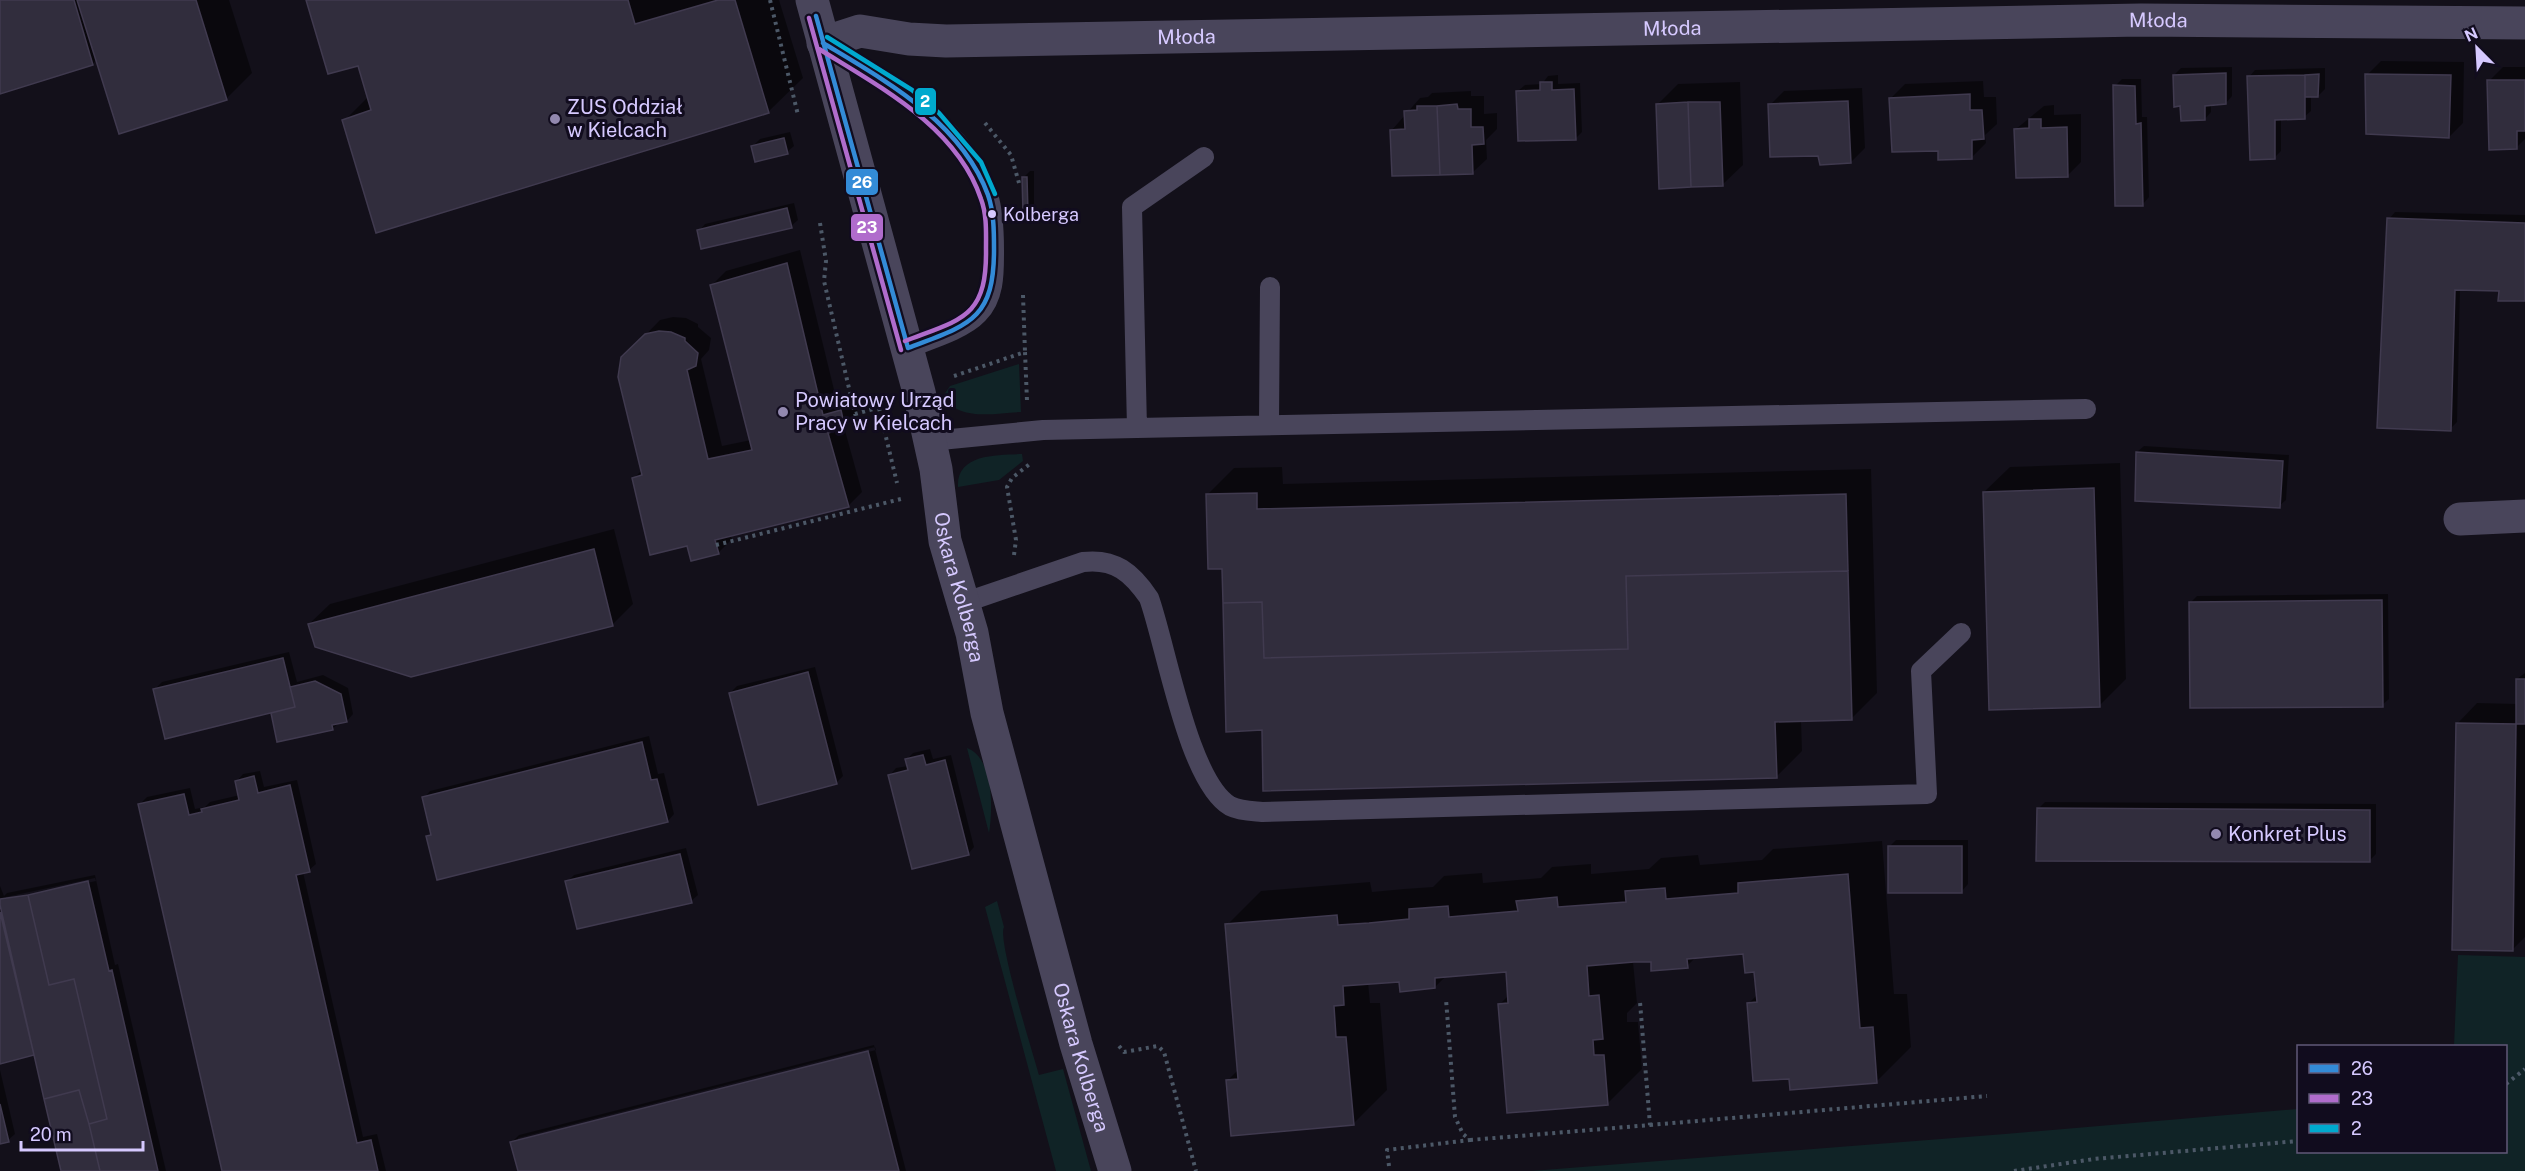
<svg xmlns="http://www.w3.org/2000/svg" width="2525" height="1171" viewBox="0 0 2525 1171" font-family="'Public Sans',sans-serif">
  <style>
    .green { fill: #102326 }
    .shadow { fill: #0007; fill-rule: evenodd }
    .building { fill: #312d3d; stroke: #403a4f; stroke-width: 1.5 }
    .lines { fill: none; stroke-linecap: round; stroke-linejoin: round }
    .path { stroke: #4c5867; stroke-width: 4; stroke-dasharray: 3 4.5; stroke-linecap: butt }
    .lane { stroke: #49455b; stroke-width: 20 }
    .street { stroke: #49455b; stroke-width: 33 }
    .bus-1-casing { stroke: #110c1e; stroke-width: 9 }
    .bus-2-casing { stroke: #110c1e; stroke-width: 9 }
    .bus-3-casing { stroke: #110c1e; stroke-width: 9 }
    .bus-1 { stroke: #338bd7; stroke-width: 4.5 }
    .bus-2 { stroke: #b06ccc; stroke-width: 4.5 }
    .bus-3 { stroke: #00a9ce; stroke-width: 4.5 }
    .poi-dot { fill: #9288af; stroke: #110c1e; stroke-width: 2 }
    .bus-dot { fill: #d6c9ff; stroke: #110c1e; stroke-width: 2 }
    .labels { text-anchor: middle; stroke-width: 6; stroke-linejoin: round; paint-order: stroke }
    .bus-label { font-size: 18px; fill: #d6c9ff; stroke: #110c1e; text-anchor: start }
    .street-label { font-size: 20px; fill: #d6c9ff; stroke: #110c1e }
    .poi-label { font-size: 20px; fill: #d6c9ff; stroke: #110c1e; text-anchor: start }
    .line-badge { stroke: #110c1e; stroke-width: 2 }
    .badge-label { font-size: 16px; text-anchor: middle; font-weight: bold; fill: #fff }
  </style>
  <rect width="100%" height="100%" fill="#13101a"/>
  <path class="green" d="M 1019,364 L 1021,412 C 995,413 959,422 943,396 L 950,386 Z
    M 1022,454 L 1023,461 L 999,480 L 958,487 C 956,453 999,455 1022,454 Z
    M 967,748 C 994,758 993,809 989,833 Z
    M 997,901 L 1004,927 C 997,940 1033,1053 1039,1075 L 1063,1069 L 1091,1171 L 1056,1171 L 985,907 Z
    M 2458,955 L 2525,957 L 2525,1171 L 1531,1171 L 2005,1134 L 2298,1109 L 2298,1152 L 2506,1152 L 2506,1046 L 2454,1046 Z"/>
  <path class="shadow" d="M 0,0 L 229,0 L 252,73 L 226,99 L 97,59 L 93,64 L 0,92 Z
    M 308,0 L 779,0 L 803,78 L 768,112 L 344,121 L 369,96 L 359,64 Z
    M 2381,61 L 2464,62 L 2463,123 L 2449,137 L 2367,75 Z
    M 2232,67 L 2232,96 L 2226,103 L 2211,104 L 2211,112 L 2205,119 L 2181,104 L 2174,75 L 2181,68 Z
    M 2503,67 L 2525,67 L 2525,139 L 2517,147 L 2489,81 Z
    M 2325,68 L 2325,89 L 2318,96 L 2311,96 L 2311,111 L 2304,117 L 2281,118 L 2281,151 L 2274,158 L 2249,77 L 2255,70 Z
    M 1558,75 L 1558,84 L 1580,83 L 1582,132 L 1576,138 L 1518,91 L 1525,85 L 1542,84 L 1548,76 Z
    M 2122,79 L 2141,79 L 2142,117 L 2147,117 L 2149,197 L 2143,204 L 2115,86 Z
    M 1983,81 L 1984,97 L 1996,97 L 1997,124 L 1985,135 L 1986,143 L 1972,157 L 1939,149 L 1891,98 L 1905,84 Z
    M 1740,82 L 1743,165 L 1722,185 L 1658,104 L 1678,84 Z
    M 1862,88 L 1865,148 L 1851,162 L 1770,105 L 1784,91 Z
    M 1471,91 L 1471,96 L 1484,96 L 1484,114 L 1497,113 L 1497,129 L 1486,140 L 1487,159 L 1473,172 L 1391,131 L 1420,98 L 1428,97 L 1432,93 Z
    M 2054,105 L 2054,115 L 2081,114 L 2081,162 L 2067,176 L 2016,129 L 2044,106 Z
    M 790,132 L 794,146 L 787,152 L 753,146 L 760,139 Z
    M 1030,171 L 1034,171 L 1034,205 L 1028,212 L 1024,177 Z
    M 794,203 L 798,220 L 791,226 L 699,231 L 705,224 Z
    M 2395,212 L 2525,215 L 2525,300 L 2500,289 L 2460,289 L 2457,422 L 2450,429 L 2389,219 Z
    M 800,250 L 837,402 L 854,397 L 858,413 L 844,427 L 862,492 L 848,506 L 730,534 L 732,539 L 718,553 L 688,544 L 634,478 L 642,470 L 623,358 L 660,320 L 673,317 L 686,318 L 698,324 L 698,327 L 711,338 L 709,350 L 701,359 L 722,446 L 751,440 L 712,285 L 726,271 Z
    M 2144,446 L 2289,455 L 2286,500 L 2279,506 L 2137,452 Z
    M 2120,463 L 2126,679 L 2100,705 L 1984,492 L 2010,467 Z
    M 1282,467 L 1283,484 L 1871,469 L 1877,693 L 1851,719 L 1801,720 L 1802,751 L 1776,777 L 1263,729 L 1223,567 L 1208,494 L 1234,468 Z
    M 614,529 L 633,604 L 612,625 L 309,624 L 330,604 Z
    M 2388,594 L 2389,699 L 2382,705 L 2190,603 L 2197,596 Z
    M 289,652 L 297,682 L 323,675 L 348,688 L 353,714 L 347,721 L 339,723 L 332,729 L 278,740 L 272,711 L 155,689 L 162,682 Z
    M 815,667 L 843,776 L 836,783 L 730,693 L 737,686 Z
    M 2525,673 L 2525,937 L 2513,949 L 2457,724 L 2477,703 L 2518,704 L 2517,679 Z
    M 649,736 L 658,774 L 664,773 L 674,814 L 668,821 L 428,837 L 432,832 L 424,798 L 430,791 Z
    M 930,749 L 933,759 L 951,755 L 974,847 L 968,854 L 890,775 L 896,768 L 908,766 L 906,760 L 913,753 Z
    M 260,771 L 264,787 L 297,780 L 316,864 L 309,870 L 303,872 L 363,1137 L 377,1134 L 386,1171 L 224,1171 L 140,804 L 147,797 L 190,788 L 195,809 L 205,807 L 210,802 L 240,795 L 237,781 L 243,774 Z
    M 2045,802 L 2376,804 L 2376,854 L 2369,861 L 2038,809 Z
    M 1896,840 L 1968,840 L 1968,884 L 1962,891 L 1889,847 Z
    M 1882,841 L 1894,994 L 1907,994 L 1911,1047 L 1876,1082 L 1790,1077 L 1748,1004 L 1758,994 L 1756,971 L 1744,952 L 1697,956 L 1687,966 L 1652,960 L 1633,962 L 1637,1003 L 1627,1013 L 1627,1022 L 1638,1022 L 1642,1069 L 1608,1103 L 1500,1004 L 1509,995 L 1507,971 L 1446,976 L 1435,987 L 1400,980 L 1368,982 L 1370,1003 L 1380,1003 L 1387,1090 L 1353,1124 L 1228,1080 L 1239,1069 L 1227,925 L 1261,891 L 1370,882 L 1372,892 L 1404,889 L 1433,887 L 1444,876 L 1482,873 L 1483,883 L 1541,878 L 1552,867 L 1591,864 L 1591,874 L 1649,869 L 1661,858 L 1698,855 L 1700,865 L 1762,860 L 1773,849 Z
    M 686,848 L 698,895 L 691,901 L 567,882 L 574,875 Z
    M 95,875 L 115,965 L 118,964 L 166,1171 L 63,1171 L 36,1053 L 0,1063 L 0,886 L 4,896 L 7,893 ZM 95,878 L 96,881 L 6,900 L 6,897 Z
    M 874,1045 L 906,1171 L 519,1171 L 512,1142 L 519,1135 ZM 875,1047 L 876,1050 L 518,1141 L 518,1138 Z
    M 0,1070 L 15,1134 L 8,1140 L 0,1142 Z"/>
  <path class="building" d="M 0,0 L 74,0 L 93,65 L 0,94 Z
    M 77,0 L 196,0 L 227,100 L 119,134 Z
    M 306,0 L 628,0 L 635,24 L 718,0 L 735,0 L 769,113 L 376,233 L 342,120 L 371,110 L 358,66 L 328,74 Z
    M 2226,73 L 2226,104 L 2205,106 L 2205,120 L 2181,121 L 2180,106 L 2174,107 L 2173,75 Z
    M 2319,74 L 2318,97 L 2305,97 L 2305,75 Z
    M 2365,74 L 2451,75 L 2449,138 L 2366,134 Z
    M 2305,75 L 2305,119 L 2275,120 L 2275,159 L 2250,160 L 2247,76 Z
    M 2487,80 L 2525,80 L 2525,131 L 2517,131 L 2517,149 L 2489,150 Z
    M 1540,82 L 1552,82 L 1552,90 L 1574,89 L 1576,140 L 1518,141 L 1516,91 L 1540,90 Z
    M 2113,85 L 2135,86 L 2136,124 L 2141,123 L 2143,206 L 2115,206 Z
    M 1970,94 L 1970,110 L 1982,110 L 1984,139 L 1972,140 L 1972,159 L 1938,160 L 1938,151 L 1892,152 L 1889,98 Z
    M 1848,101 L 1851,163 L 1820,165 L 1818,156 L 1770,157 L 1768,104 Z
    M 1688,102 L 1720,102 L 1723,186 L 1691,187 Z
    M 1688,102 L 1691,187 L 1659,189 L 1656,104 Z
    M 1457,104 L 1458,109 L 1471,109 L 1471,127 L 1483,127 L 1484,144 L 1472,145 L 1473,174 L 1440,175 L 1437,106 Z
    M 1417,106 L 1437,106 L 1440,175 L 1392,176 L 1390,130 L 1405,129 L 1404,111 L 1417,110 Z
    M 2029,119 L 2041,119 L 2041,128 L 2067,127 L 2068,177 L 2016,178 L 2014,129 L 2029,128 Z
    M 784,138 L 788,154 L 755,162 L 751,146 Z
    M 1022,177 L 1027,177 L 1028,213 L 1023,213 Z
    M 787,208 L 792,228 L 701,249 L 697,230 Z
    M 2387,218 L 2525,223 L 2525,301 L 2498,301 L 2499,291 L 2455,290 L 2451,431 L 2377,428 Z
    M 787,263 L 823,415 L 841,410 L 845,428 L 828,433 L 849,507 L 715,540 L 719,554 L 691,561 L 687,546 L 650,555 L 632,478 L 642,475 L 618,377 L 621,357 L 645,334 L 659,331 L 671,332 L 685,338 L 685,341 L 698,353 L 696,366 L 687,370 L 708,459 L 752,450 L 710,285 Z
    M 2136,452 L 2283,461 L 2280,508 L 2135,501 Z
    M 2094,488 L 2100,707 L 1989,710 L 1983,492 Z
    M 1257,493 L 1257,509 L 1846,494 L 1848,571 L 1626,576 L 1628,649 L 1264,658 L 1262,602 L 1223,603 L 1222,569 L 1208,569 L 1206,494 Z
    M 594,549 L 613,626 L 411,677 L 315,647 L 308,624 Z
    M 1848,571 L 1852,720 L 1775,722 L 1777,778 L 1263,791 L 1262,730 L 1226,732 L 1223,603 L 1262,602 L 1264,658 L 1628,649 L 1626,576 Z
    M 2382,600 L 2383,707 L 2190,708 L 2189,602 Z
    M 283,658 L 295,707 L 165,739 L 153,689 Z
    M 808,672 L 837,784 L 758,805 L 729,693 Z
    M 2516,679 L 2525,679 L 2525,724 L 2516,724 Z
    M 315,681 L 341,694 L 347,722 L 332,725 L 333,730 L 277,742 L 271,713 L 295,707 L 290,687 Z
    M 2456,723 L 2516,724 L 2513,951 L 2452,950 Z
    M 642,742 L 651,780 L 657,779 L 668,822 L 437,880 L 426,836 L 431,835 L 422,797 Z
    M 923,755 L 926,765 L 945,760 L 969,855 L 912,869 L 888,775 L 908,770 L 905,759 Z
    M 254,776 L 258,793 L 290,785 L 310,872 L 296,875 L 357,1143 L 371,1140 L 378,1171 L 222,1171 L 138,804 L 184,794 L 189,815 L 202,812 L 201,809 L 239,800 L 235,781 Z
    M 2037,808 L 2370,810 L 2370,862 L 2036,861 Z
    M 1888,846 L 1962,846 L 1962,893 L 1888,893 Z
    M 680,854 L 692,903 L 577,929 L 565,881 Z
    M 1848,874 L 1860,1028 L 1873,1027 L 1877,1083 L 1790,1090 L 1789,1079 L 1753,1081 L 1747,1003 L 1757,1002 L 1754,972 L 1745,973 L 1743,954 L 1687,959 L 1688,968 L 1651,971 L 1651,962 L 1634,962 L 1587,966 L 1589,996 L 1599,995 L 1603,1039 L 1593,1040 L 1594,1055 L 1604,1055 L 1608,1105 L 1507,1113 L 1498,1004 L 1508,1003 L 1506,972 L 1435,978 L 1435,988 L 1400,992 L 1399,982 L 1343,986 L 1344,1005 L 1334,1006 L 1336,1037 L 1346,1037 L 1354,1125 L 1231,1136 L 1226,1080 L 1238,1079 L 1225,924 L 1337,915 L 1338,925 L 1369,923 L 1409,919 L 1409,909 L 1448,906 L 1449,917 L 1518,911 L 1516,901 L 1557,897 L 1558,907 L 1626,902 L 1625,891 L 1665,888 L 1666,899 L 1738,893 L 1738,883 Z
    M 88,881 L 109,971 L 112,970 L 158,1171 L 100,1171 L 89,1124 L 107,1119 L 74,979 L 49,985 L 28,895 Z
    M 28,895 L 49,985 L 74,979 L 107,1119 L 89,1124 L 79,1090 L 44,1099 L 0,905 L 0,899 Z
    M 0,912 L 34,1055 L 0,1064 Z
    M 868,1051 L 899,1171 L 518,1171 L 510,1142 Z
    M 79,1090 L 89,1124 L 100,1171 L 61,1171 L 44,1099 Z
    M 0,1104 L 9,1142 L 0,1144 Z"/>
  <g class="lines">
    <path class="path" d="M 770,0 L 798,115
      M 985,123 L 1011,155 L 1019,183
      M 820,223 L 826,261 L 824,281 L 855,414 L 884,406
      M 1023,295 L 1025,352
      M 954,376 L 1025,352 L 1027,401
      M 879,408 L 897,483
      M 716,545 L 901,499
      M 1014,555 L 1016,540 L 1007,487 L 1012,478 L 1031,463
      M 1119,1046 L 1124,1052 L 1158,1046 L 1164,1052 L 1196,1171
      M 2506,1084 L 2525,1069
      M 1650,1125 L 1987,1096
      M 1470,1140 L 1650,1125 L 1640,1002
      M 1389,1166 L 1387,1150 L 1470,1140 L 1463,1134 L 1455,1117 L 1446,999
      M 2014,1171 L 2094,1159 L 2298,1141"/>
    <path class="lane" d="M 823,43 C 886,82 961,121 988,195 C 993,211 994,232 994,250 C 994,272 995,297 978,314 C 963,330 928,340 908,348
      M 1269,424 L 1270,287
      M 1137,428 L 2086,409
      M 930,441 L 1043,430 L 1137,428 L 1132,207 L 1204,157
      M 963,603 L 1083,562 C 1115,558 1132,573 1149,598 C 1166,645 1188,781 1230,806 C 1240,811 1251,811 1262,812 L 1927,794 L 1921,671 L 1961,633"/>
    <g class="street">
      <path id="s1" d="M 812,0 L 919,392 L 936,469 L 945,541 L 972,633 L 987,713 L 1076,1044 L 1115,1171"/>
      <path id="s2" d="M 823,43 L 860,31 L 909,39 L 946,41 L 2141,20 L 2525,23"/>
      <path d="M 2460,519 L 2525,516"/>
    </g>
    <defs>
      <path id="bus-1" d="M 816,16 L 908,348
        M 823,43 C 886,81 961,122 988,195 C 994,212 994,232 994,250 C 994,321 968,325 908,348"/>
      <path id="bus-2" d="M 809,18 L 901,350
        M 819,49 C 880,87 957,127 981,199 C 987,215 986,233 986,249 C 987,318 962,319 905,341"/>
      <path id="bus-3" d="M 827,37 L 912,90 L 939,113 L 981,162 L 995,194"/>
    </defs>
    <use href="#bus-1" class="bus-1-casing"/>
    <use href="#bus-2" class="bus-2-casing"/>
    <use href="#bus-3" class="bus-3-casing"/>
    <use href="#bus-1" class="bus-1"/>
    <use href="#bus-2" class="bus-2"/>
    <use href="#bus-3" class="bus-3"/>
  </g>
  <g class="poi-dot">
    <circle cx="555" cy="119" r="6"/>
    <circle cx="783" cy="412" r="6"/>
    <circle cx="2216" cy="834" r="6"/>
  </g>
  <circle class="bus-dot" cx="992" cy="214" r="5"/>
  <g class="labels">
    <g class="bus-label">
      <text x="1003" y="221">Kolberga</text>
    </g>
    <g class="street-label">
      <text dy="7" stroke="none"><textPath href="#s2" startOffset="1338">Młoda</textPath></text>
      <text dy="7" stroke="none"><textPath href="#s2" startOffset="852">Młoda</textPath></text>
      <text dy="7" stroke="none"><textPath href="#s2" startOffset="366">Młoda</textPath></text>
      <text dy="7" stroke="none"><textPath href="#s1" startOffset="606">Oskara Kolberga</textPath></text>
      <text dy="7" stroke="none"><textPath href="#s1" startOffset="1092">Oskara Kolberga</textPath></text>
    </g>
    <g class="poi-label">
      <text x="567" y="114">ZUS Oddział<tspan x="567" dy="23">w Kielcach</tspan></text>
      <text x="795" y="407">Powiatowy Urząd<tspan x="795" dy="23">Pracy w Kielcach</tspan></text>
      <text x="2228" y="841">Konkret Plus</text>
    </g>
  </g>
  <g class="line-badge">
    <rect x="914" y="87" width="23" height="29" rx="6" fill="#00a9ce"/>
    <rect x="845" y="168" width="34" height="28" rx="6" fill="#338bd7"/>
    <rect x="850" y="213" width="34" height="29" rx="6" fill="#b06ccc"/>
  </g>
  <g class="badge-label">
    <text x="925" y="107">2</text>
    <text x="862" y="188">26</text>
    <text x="867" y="233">23</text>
  </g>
  <rect x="2297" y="1045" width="210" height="108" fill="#110c1e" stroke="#605878" stroke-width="1.5"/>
  <rect x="2309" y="1064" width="30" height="9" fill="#338bd7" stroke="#605878" stroke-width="1.5"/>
  <text x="2351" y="1075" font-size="18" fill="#d6c9ff">26</text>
  <rect x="2309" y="1094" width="30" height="9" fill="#b06ccc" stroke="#605878" stroke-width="1.5"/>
  <text x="2351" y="1105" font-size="18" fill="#d6c9ff">23</text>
  <rect x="2309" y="1124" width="30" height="9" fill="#00a9ce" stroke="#605878" stroke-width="1.5"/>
  <text x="2351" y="1135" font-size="18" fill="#d6c9ff">2</text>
  <g transform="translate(2477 48) rotate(336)" stroke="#110c1e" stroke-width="4.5" paint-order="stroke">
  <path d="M0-4.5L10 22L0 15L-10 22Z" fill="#d6c9ff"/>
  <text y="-9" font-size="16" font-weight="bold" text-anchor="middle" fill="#d6c9ff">N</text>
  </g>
  <path d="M21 1141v9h122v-9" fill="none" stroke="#d6c9ff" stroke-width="3"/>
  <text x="30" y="1141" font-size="18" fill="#d6c9ff" stroke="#110c1e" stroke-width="4.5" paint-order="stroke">20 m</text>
</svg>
